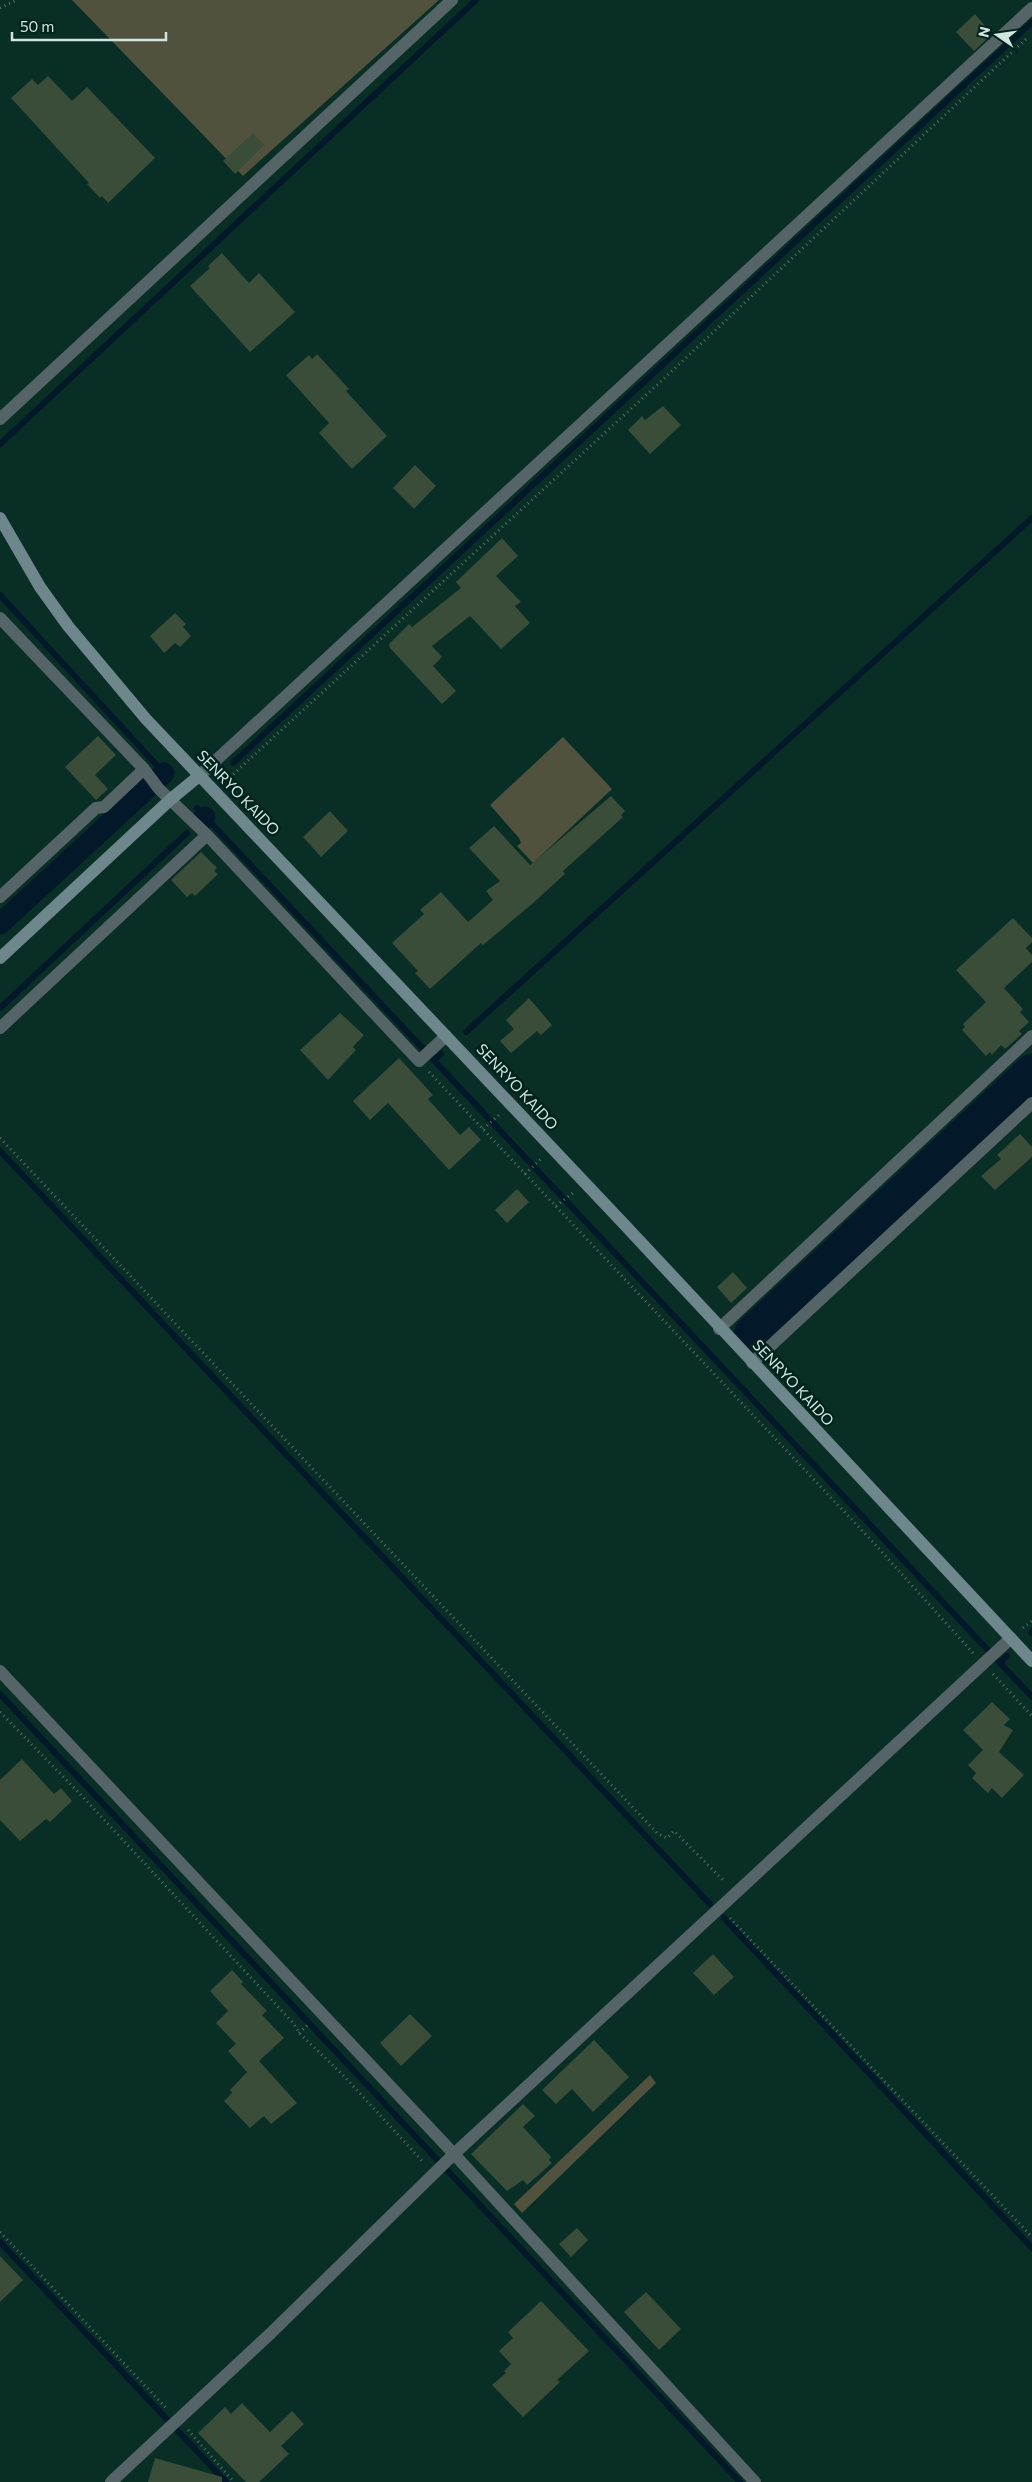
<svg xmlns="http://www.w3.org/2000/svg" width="1032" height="2482" viewBox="0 0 1032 2482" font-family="Commissioner,sans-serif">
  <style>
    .green { fill: #51523d }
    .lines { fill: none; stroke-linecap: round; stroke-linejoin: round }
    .stream { stroke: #031828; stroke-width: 6 }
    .canal { stroke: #031828; stroke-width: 21 }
    .river { stroke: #031828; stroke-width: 36 }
    .building { fill: #394d38 }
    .path { stroke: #517069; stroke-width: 3; stroke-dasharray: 1 4; stroke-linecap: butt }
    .street { stroke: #556567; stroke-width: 12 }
    .secondary { stroke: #6e878c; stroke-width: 12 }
    .labels { text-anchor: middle; stroke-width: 5; stroke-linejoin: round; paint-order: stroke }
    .street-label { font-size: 15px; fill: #d2e5e0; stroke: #00241d }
  </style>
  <rect width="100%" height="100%" fill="#082e26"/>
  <path class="green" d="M 72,0 L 439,0 L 243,176 Z
    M 563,737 L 612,789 L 533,863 L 517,846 L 521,843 L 519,838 L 490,805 Z
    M 650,2075 L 656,2083 L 522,2213 L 514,2204 Z"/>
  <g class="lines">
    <path class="stream" d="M 0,444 L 476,0
      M 0,595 L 164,773
      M 233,763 L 1032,22
      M 197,808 L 1032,1697
      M 0,1008 L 187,833
      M 466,1032 L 1032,518
      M 434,1060 L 441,1054
      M 0,1151 L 710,1904
      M 1031,1633 L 1032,1631
      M 1001,1662 L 1007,1656
      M 0,1694 L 740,2482
      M 724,1918 L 1032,2248
      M 0,2242 L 226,2482"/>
    <path class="canal" d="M 202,820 L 205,817
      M 0,924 L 164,773"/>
    <path class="river" d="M 752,1334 L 1032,1072"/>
  </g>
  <path class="building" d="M 975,14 L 992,34 L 974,51 L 956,32 Z
    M 48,76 L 72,101 L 87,87 L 155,158 L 108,203 L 102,196 L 100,198 L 87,184 L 89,183 L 11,98 L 32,79 L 38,85 Z
    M 253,133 L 264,145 L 235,174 L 223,161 Z
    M 222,253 L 249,283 L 259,273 L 295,312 L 250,352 L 190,286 L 210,268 L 208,266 Z
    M 317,354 L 349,389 L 346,391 L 387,436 L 352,469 L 319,433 L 329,423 L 286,375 L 309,355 L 312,359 Z
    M 663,406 L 681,425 L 650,454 L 628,430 L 642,416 L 645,420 Z
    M 415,465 L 436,486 L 414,509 L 393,488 Z
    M 502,538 L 518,556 L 496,576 L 521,602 L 515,606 L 530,623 L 501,649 L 470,616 L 432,646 L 442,657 L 433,666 L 456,691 L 442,704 L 390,648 L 389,644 L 409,624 L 412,627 L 461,588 L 456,582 Z
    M 175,613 L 186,624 L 183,627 L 191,636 L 180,647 L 175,643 L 164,653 L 150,636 Z
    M 98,736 L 116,755 L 95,775 L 108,789 L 96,800 L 65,767 Z
    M 611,796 L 625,811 L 621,815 L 623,817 L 563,871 L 565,874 L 532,904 L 483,945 L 481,943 L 430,989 L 415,973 L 418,971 L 392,943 L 424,914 L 420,910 L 441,892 L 468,922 L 493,900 L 486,891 L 500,881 L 469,848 L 494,826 L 530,865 Z
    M 330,811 L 348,831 L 321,857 L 303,837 Z
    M 201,852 L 217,868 L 214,871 L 218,874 L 195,896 L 192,893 L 187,897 L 171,880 Z
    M 1013,918 L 1032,938 L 1032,942 L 1026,948 L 1032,955 L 1032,962 L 1004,988 L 1023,1009 L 1020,1012 L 1029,1022 L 1019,1031 L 1022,1034 L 1005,1049 L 1001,1045 L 992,1055 L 990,1052 L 986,1056 L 962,1030 L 965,1027 L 963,1024 L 986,1002 L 956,970 Z
    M 529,998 L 552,1025 L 541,1035 L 537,1031 L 511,1053 L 500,1041 L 514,1029 L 506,1020 Z
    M 340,1013 L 364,1035 L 353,1047 L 356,1050 L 328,1080 L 300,1050 Z
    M 399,1058 L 433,1095 L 428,1099 L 460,1135 L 469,1127 L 481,1140 L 449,1170 L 388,1103 L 370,1120 L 353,1101 Z
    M 1020,1134 L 1032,1147 L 1032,1157 L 995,1190 L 981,1176 L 1001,1159 L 997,1155 Z
    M 517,1189 L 529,1202 L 507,1223 L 495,1210 Z
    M 733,1272 L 747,1288 L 731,1303 L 717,1287 Z
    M 992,1702 L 1010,1719 L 1004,1725 L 1013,1730 L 999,1752 L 1024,1775 L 1002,1798 L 992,1788 L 988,1793 L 972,1778 L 976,1773 L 968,1765 L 983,1750 L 963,1730 Z
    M 22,1759 L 54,1794 L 61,1788 L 72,1801 L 50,1822 L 46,1819 L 20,1841 L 0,1820 L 0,1780 Z
    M 713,1954 L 734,1977 L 714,1995 L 693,1973 Z
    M 232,1970 L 243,1982 L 241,1984 L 267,2011 L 262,2015 L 284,2038 L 259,2061 L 297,2103 L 271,2124 L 264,2116 L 250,2128 L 224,2101 L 232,2093 L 230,2090 L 247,2072 L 228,2051 L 236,2044 L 216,2023 L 228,2011 L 210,1991 Z
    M 410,2014 L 432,2036 L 401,2066 L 380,2043 Z
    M 594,2040 L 629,2077 L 593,2112 L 572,2089 L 556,2104 L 542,2090 Z
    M 523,2104 L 535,2116 L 523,2127 L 551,2157 L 549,2160 L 552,2163 L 527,2185 L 523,2180 L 507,2191 L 471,2154 Z
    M 577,2228 L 588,2240 L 571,2257 L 559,2244 Z
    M 0,2256 L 23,2280 L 0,2302 Z
    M 646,2292 L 681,2329 L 659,2350 L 624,2312 Z
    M 541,2301 L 589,2351 L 557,2380 L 560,2382 L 523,2417 L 492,2385 L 506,2373 L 504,2371 L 511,2364 L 499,2351 L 513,2338 L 508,2332 Z
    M 242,2403 L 270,2432 L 292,2411 L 304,2424 L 281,2446 L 289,2454 L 259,2482 L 246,2482 L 198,2433 L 225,2407 L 231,2414 Z
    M 155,2458 L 222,2477 L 222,2482 L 148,2482 Z"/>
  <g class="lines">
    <path class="path" d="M 0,8 L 17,0
      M 226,781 L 658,384 L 1026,39
      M 429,1072 L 871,1540 L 973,1653
      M 483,1129 L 499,1115
      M 0,1138 L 657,1833 L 667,1838 L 674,1831 L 724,1881
      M 525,1174 L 541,1159
      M 556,1206 L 573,1193
      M 1023,1628 L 1032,1621
      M 993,1674 L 1032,1716
      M 0,1712 L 81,1795 L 294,2024 L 299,2033 L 342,2074 L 424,2163
      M 730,1918 L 1032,2237
      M 299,2033 L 310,2023
      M 0,2232 L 168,2410
      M 188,2430 L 234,2482"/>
    <path class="street" d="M 0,419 L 452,0
      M 0,618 L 144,769
      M 199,776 L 1032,8
      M 0,897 L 96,808 L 104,807 L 144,769 L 159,789 L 207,835 L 419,1061 L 446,1036
      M 0,1028 L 207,835
      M 719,1329 L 1032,1036
      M 752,1363 L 1032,1103
      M 0,1671 L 454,2154 L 755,2482
      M 111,2482 L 271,2333 L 454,2154 L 1011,1638"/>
    <path class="secondary" d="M 0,518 L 40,587 L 68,626 L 146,719 L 622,1222 L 1032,1661
      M 0,958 L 171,799 L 199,776"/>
  </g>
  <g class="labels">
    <g class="street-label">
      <text transform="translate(238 793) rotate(46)" y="5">SENRYO KAIDO</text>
      <text transform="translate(517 1087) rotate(47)" y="5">SENRYO KAIDO</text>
      <text transform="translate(793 1383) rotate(47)" y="5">SENRYO KAIDO</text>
    </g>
  </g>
  <g transform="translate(997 35) rotate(283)" stroke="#00241d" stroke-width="4" paint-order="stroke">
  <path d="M0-4L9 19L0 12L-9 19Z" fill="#d2e5e0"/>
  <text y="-8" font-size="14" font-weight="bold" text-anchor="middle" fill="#d2e5e0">N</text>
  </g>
  <path d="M12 32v8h154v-8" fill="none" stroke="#d2e5e0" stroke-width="2.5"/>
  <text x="20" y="32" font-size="15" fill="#d2e5e0" stroke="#00241d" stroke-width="4" paint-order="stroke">50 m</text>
</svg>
